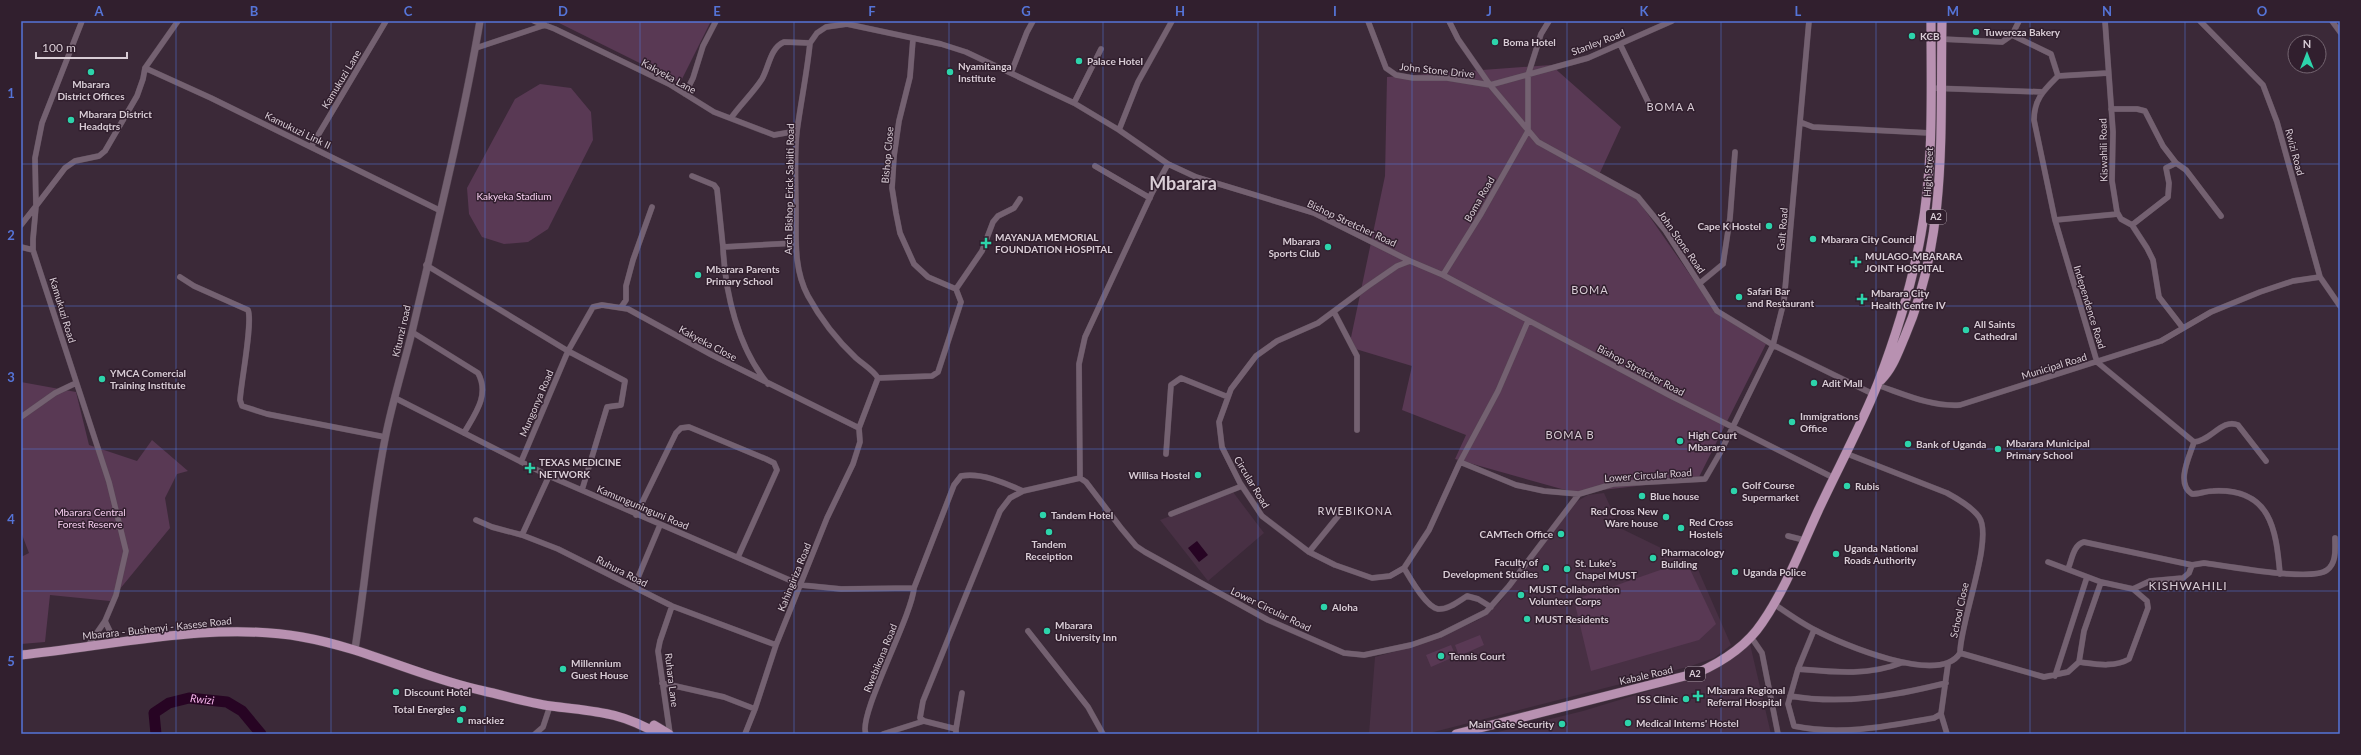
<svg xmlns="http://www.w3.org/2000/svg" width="2361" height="755" viewBox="0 0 2361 755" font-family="Lato,sans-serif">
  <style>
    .built { fill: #483044 }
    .green { fill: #593954 }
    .water { fill: #270423 }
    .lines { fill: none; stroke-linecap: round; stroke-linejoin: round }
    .river { stroke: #270423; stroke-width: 11 }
    .minor-casing { stroke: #574754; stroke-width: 6 }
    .tertiary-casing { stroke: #574754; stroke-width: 8 }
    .primary-casing { stroke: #574754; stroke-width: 10 }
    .minor { stroke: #746171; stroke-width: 5.5 }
    .tertiary { stroke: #746171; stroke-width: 7 }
    .primary { stroke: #b891b1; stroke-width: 9 }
    .grid { fill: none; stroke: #5574d7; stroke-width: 1; stroke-opacity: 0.55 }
    .poi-dot { fill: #2dd4ab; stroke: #311f2e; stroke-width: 1.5 }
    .labels { text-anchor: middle; stroke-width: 3; stroke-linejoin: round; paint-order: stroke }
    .shield { fill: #311f2e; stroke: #a799a4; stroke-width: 1 }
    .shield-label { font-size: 9px; font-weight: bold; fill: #d9cdd6 }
    .poi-label { font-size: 10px; font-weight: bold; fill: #d9cdd6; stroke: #311f2e; text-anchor: start }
    .street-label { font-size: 10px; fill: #d9cdd6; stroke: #311f2e }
    .park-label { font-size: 10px; fill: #f8d0f1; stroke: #311f2e }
    .neighbourhood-label { font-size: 11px; letter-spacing: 1px; fill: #d9cdd6; stroke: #311f2e }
    .water-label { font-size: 11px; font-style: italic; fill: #f5b3ea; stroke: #311f2e }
    .quarter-label { font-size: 12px; letter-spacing: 1px; fill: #d9cdd6; stroke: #311f2e }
    .town-label { font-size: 18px; font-weight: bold; fill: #d9cdd6; stroke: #311f2e }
    .neatline { fill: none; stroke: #5574d7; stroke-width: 1.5 }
    .grid-label { font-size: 13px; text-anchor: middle; font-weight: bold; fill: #5574d7 }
  </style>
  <rect width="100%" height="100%" fill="#3b2938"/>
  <path class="built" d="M 1233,492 L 1264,533 L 1208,581 L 1160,520 Z
    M 1604,493 L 1620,528 L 1696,565 L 1731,645 L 1714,658 L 1691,666 L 1426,734 L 1369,734 L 1375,657 L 1425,643 L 1478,620 L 1500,602 L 1574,503 L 1588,495 Z
    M 1750,644 L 1771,734 L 1490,734 L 1583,711 L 1685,680 Z"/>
  <path class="green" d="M 555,21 L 711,21 L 680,83 Z
    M 1551,65 L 1621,127 L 1598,177 L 1636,197 L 1716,312 L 1767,342 L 1698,479 L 1576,493 L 1455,459 L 1466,435 L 1402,410 L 1412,366 L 1349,347 L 1385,176 L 1387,77 Z
    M 540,84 L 571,88 L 591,112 L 593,140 L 548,229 L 528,242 L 504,244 L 482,237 L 469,214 L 467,188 L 515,99 Z
    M 21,382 L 76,392 L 89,445 L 137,461 L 152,440 L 188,471 L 177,474 L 165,498 L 170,528 L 110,601 L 50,595 L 45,642 L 21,644 L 21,557 L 29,553 L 21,532 Z
    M 1686,561 L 1716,624 L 1699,640 L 1591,671 L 1574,600 Z
    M 1480,635 L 1484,645 L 1459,656 L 1455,645 Z
    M 1451,645 L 1456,656 L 1431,667 L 1426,655 Z"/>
  <path class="water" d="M 1197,541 L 1208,555 L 1199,562 L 1188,548 Z"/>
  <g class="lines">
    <path class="river" id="s1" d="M 156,734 L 154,713 L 169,703 L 189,698 L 227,702 L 242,711 L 261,734"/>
    <defs>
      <path id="minor" d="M 534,21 L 555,29 L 669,84 L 714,112 L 774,135 L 797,131
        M 1368,21 L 1386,68 L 1396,75 L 1413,78 L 1447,78 L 1490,85 L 1588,58 L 1672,21
        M 1449,21 L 1458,39 L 1490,85 L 1538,142 L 1638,197 L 1665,230 L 1717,311 L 1773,345 L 1873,394
        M 2105,21 L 2113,132 L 2112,181 L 2117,212 L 2121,219 L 2132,225 L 2147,248 L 2153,260 L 2159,297 L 2183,328
        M 2200,21 L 2263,85 L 2277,122 L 2320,277 L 2340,306
        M 2332,21 L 2340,32
        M 2012,35 L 2051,54 L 2058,76 C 2044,90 2034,99 2034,120 L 2055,220 L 2097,362 L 2194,442 C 2211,441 2222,418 2238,425 L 2266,461
        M 1941,39 L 2002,42 L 2012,35 L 2019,21
        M 810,43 L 817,33 L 826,27 L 847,24 L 941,44 L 966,52 L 1074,103 L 1119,130 L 1168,164 L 1196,177 L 1314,213 L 1410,261 L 1443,275 L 1669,395 L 1834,478
        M 810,43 C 807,73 801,101 797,131 C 794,157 796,186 796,213 C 796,241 794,270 808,296 C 820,318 838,341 856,358 C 864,365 873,370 878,378
        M 1620,44 L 1650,106
        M 476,48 L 545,25
        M 145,68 L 211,98 L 441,211
        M 1011,73 L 1027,32 L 1033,21
        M 2058,76 L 2108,73
        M 1930,88 L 2043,92
        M 685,94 L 693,78 L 703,46 L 716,21
        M 1074,103 L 1101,49
        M 2111,109 L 2137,109 L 2145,111 L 2163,146 L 2176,163 L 2186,170 L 2221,216
        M 731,118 C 740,105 753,93 762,79 C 769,67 770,48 784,42 L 810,43
        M 1800,122 L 1813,127 L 1930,133
        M 1119,130 L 1138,82 L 1172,21
        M 311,147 L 386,21
        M 1168,164 L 1152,193 L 1085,337 L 1079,364 L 1080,478 L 1086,482 L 1121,528 L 1136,546 L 1145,552 L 1268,620 L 1344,653 L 1364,655 L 1411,645 L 1440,635 L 1486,612 L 1509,586 L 1579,494 L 1613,484 L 1705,479 L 1720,453 L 1773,345 L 1784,301 L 1809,21
        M 1095,166 L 1150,198
        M 692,176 L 714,185 L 717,189 L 723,247 L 796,243
        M 2055,220 L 2118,214
        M 21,225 L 36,206 L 35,158 L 42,123 L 82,21
        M 2132,225 L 2168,197 L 2169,183 L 2166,168 L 2176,163
        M 21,247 L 33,250
        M 723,247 C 725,293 738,348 768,384
        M 1410,261 L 1397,266 L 1368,286 L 1318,323 L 1277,341 L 1256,356 L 1231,389 L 1219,422 L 1222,447 L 1240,483 L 1262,516 L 1309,552 L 1335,565 L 1372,578 L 1390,576 L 1404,568 L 1429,530 L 1460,462 L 1498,391 L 1528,321
        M 426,265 L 568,351 L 625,381 L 621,405 L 607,407 L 582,490
        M 1443,275 L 1481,214 L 1528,131 L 1528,75 L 1541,34 L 1549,21
        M 180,277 L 194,286 L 248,310 C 253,322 241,382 240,400 L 242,406 L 267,414 L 385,437
        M 1700,283 L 1723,264 L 1730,218 L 1735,152
        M 956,289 L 982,251 L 993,222 L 998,216 L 1014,208 L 1020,199
        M 622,306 L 626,300 L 626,286 L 633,260 L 652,207
        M 1334,312 L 1357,356 L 1357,430
        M 412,332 L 478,373 C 490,395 475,414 464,433
        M 878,378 L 932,376 L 938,372 L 961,302 L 956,289 L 928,277 L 914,264 L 900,233 L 896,213 L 892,188 L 894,156 L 899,121 L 910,77 L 913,39
        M 1877,385 C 1904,394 1931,407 1960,405 L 2161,341 L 2211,312 L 2260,292 L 2293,281 L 2320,277
        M 395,398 L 549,476 L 801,585 L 841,589 L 914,588 L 954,485 L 961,476 C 981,472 1005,483 1023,491
        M 21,417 L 55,393 L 76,383
        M 859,428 L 878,378
        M 2194,442 C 2190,456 2175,483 2192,494 C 2199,494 2206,491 2213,491 C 2271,488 2276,529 2280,574
        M 1166,454 L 1171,385 L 1181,378 L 1228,397
        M 521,462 L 568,351 L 593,307 L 602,305 L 628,309 L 712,355 L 859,428
        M 1460,462 L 1516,485 L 1544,491 L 1579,494
        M 549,476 L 522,535 L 558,549 L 672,606 L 776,645
        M 1171,514 L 1242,486
        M 636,515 L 676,433 L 681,428 L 689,427 L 766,459 L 774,463 L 777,470 L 738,557
        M 476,520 L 492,527 L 522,535
        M 1788,536 L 1804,540
        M 1309,552 L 1339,515
        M 1404,568 C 1410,578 1426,607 1438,609 C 1448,610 1459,601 1467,596 L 1478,599 L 1491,607
        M 2068,569 C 2072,560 2073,545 2084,542 L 2192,565 L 2204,563 C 2226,566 2312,582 2327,570 C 2337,563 2335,548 2335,538
        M 2101,582 L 2133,589 L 2150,581 L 2183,578 L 2189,573 L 2192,565
        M 634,587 L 660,525
        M 1774,604 C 1787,613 1801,623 1815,630 C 1841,644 1940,686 1960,653 C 1960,622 1994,538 1979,517 C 1972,507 1958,499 1947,493 L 1845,453
        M 105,621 L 116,644
        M 1814,630 L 1798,669 L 1788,704 L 1794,726 C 1840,736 1889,726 1934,718 L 1941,714 L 1948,664
        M 1028,631 L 1088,707 L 1103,734
        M 1751,637 L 1762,653 L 1778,734
        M 87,647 L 105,621 L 116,595 L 126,551 L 109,482 L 33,250 L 33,239 L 36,206 L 65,168 L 75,161 L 99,156 L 105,151 L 137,96 L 143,79 L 145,68 L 178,21
        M 1960,653 L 2044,677 L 2068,672 L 2079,662 L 2084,631 L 2101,582 L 2048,562
        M 2079,662 C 2095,664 2114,668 2129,659 L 2148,608 L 2147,601 L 2133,589
        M 1798,669 C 1833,672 1868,676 1901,663
        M 2055,676 L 2087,577
        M 662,683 L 724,697 L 755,709
        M 1790,696 C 1843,705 1894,696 1946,683
        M 1941,714 L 1947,734
        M 956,729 L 962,693
        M 535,734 L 543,727 L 550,706
        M 670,734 L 658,651 L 660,641 L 672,606
        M 745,734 L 755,709 L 776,645 L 827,518 L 853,464 L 860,442 L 859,428
        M 866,734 C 857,717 912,616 914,588
        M 883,734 L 924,721
        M 956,734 L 956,729 L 924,721 L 920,718 L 923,701 L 1000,511 L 1010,498 L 1023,491 L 1080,478"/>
      <path id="tertiary" d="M 355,649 C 366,578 371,509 385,439 C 392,403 403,368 412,332 C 436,229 462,126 480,21"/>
      <path id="primary" d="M 1881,380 C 1893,368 1898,352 1905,336 C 1948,236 1940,127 1942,21
        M 21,655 C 111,646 212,621 302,637 C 365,648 422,678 484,691 C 506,696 529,703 551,706 C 596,712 618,711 658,734
        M 654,725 L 669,734
        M 1456,734 L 1697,673 C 1722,662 1746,647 1762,623 C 1785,590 1801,548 1818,511 C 1838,468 1861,426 1878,383 C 1896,336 1912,284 1921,234 C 1934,164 1931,91 1931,21"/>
    </defs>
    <use href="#minor" class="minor-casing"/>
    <use href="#tertiary" class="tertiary-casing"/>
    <use href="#primary" class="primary-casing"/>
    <use href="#minor" class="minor"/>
    <use href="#tertiary" class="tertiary"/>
    <use href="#primary" class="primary"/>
  </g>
  <path class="grid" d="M 176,21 L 176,734M 331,21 L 331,734M 485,21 L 485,734M 640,21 L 640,734M 794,21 L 794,734M 949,21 L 949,734M 1103,21 L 1103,734M 1258,21 L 1258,734M 1412,21 L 1412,734M 1567,21 L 1567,734M 1721,21 L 1721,734M 1876,21 L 1876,734M 2030,21 L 2030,734M 2185,21 L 2185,734M 21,164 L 2340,164M 21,306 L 2340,306M 21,449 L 2340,449M 21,591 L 2340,591"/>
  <g class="poi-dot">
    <circle cx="1976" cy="32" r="4"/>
    <circle cx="1912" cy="36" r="4"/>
    <circle cx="1495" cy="42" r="4"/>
    <circle cx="1079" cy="61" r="4"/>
    <circle cx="91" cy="72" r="4"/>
    <circle cx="950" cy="72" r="4"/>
    <circle cx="71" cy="120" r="4"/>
    <circle cx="1769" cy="226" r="4"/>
    <circle cx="1813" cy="239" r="4"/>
    <path d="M984 237h4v4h4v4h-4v4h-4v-4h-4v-4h4z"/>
    <circle cx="1328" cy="247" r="4"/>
    <path d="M1854 256h4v4h4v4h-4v4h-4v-4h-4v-4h4z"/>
    <circle cx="698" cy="275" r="4"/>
    <circle cx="1739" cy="297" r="4"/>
    <path d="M1860 293h4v4h4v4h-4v4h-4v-4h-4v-4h4z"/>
    <circle cx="1966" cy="330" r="4"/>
    <circle cx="102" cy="379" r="4"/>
    <circle cx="1814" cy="383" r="4"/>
    <circle cx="1792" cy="422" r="4"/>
    <circle cx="1680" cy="441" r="4"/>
    <circle cx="1908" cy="444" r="4"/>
    <circle cx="1998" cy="449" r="4"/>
    <path d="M528 462h4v4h4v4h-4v4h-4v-4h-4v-4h4z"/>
    <circle cx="1198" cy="475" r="4"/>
    <circle cx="1847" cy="486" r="4"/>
    <circle cx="1734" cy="491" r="4"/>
    <circle cx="1642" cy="496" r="4"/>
    <circle cx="1043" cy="515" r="4"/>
    <circle cx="1666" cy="517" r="4"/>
    <circle cx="1681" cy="528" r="4"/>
    <circle cx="1049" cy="532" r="4"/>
    <circle cx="1561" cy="534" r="4"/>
    <circle cx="1836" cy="554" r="4"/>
    <circle cx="1653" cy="558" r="4"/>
    <circle cx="1546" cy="568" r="4"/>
    <circle cx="1567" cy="569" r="4"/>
    <circle cx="1735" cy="572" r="4"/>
    <circle cx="1521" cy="595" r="4"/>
    <circle cx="1324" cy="607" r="4"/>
    <circle cx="1527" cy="619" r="4"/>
    <circle cx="1047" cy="631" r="4"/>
    <circle cx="1441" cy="656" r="4"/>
    <circle cx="563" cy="669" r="4"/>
    <circle cx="396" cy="692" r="4"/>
    <path d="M1696 690h4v4h4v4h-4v4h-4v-4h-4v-4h4z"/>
    <circle cx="1686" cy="699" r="4"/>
    <circle cx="463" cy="709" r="4"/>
    <circle cx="460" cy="720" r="4"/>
    <circle cx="1628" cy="723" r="4"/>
    <circle cx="1562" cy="724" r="4"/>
  </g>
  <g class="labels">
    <g class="shield">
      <rect x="1926" y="210" width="20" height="14" rx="3"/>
      <rect x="1685" y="667" width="20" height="14" rx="3"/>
    </g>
    <g class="shield-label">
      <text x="1936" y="220">A2</text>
      <text x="1695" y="677">A2</text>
    </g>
    <g class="poi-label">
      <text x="1984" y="36">Tuwereza Bakery</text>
      <text x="1920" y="40">KCB</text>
      <text x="1503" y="46">Boma Hotel</text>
      <text x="1087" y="65">Palace Hotel</text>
      <text x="958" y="70">Nyamitanga<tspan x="958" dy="12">Institute</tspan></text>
      <text x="91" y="88" text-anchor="middle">Mbarara<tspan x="91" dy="12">District Offices</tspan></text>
      <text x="79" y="118">Mbarara District<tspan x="79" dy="12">Headqtrs</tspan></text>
      <text x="1761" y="230" text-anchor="end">Cape K Hostel</text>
      <text x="995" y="241">MAYANJA MEMORIAL<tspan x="995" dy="12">FOUNDATION HOSPITAL</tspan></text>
      <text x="1821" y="243">Mbarara City Council</text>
      <text x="1320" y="245" text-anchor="end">Mbarara<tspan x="1320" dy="12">Sports Club</tspan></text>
      <text x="1865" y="260">MULAGO-MBARARA<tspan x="1865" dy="12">JOINT HOSPITAL</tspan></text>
      <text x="706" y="273">Mbarara Parents<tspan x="706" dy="12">Primary School</tspan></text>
      <text x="1747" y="295">Safari Bar<tspan x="1747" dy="12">and Restaurant</tspan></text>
      <text x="1871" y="297">Mbarara City<tspan x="1871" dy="12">Health Centre IV</tspan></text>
      <text x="1974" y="328">All Saints<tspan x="1974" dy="12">Cathedral</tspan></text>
      <text x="110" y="377">YMCA Comercial<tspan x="110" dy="12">Training Institute</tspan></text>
      <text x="1822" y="387">Adit Mall</text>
      <text x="1800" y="420">Immigrations<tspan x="1800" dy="12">Office</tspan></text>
      <text x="1688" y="439">High Court<tspan x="1688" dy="12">Mbarara</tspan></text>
      <text x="2006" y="447">Mbarara Municipal<tspan x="2006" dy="12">Primary School</tspan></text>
      <text x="1916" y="448">Bank of Uganda</text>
      <text x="539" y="466">TEXAS MEDICINE<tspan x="539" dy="12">NETWORK</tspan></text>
      <text x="1190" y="479" text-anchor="end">Willisa Hostel</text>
      <text x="1742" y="489">Golf Course<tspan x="1742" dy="12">Supermarket</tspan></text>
      <text x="1855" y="490">Rubis</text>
      <text x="1650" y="500">Blue house</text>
      <text x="1658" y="515" text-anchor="end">Red Cross New<tspan x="1658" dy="12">Ware house</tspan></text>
      <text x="1051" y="519">Tandem Hotel</text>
      <text x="1689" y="526">Red Cross<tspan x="1689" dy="12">Hostels</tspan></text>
      <text x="1553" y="538" text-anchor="end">CAMTech Office</text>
      <text x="1049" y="548" text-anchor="middle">Tandem<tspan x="1049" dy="12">Receiption</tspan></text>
      <text x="1844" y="552">Uganda National<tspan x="1844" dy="12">Roads Authority</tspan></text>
      <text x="1661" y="556">Pharmacology<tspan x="1661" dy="12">Building</tspan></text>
      <text x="1538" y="566" text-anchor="end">Faculty of<tspan x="1538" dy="12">Development Studies</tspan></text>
      <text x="1575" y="567">St. Luke's<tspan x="1575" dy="12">Chapel MUST</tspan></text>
      <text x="1743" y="576">Uganda Police</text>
      <text x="1529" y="593">MUST Collaboration<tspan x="1529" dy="12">Volunteer Corps</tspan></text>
      <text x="1332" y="611">Aloha</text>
      <text x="1535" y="623">MUST Residents</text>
      <text x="1055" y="629">Mbarara<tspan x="1055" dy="12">University Inn</tspan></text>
      <text x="1449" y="660">Tennis Court</text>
      <text x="571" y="667">Millennium<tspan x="571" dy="12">Guest House</tspan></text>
      <text x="1707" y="694">Mbarara Regional<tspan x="1707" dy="12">Referral Hospital</tspan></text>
      <text x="404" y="696">Discount Hotel</text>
      <text x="1678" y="703" text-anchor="end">ISS Clinic</text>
      <text x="455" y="713" text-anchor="end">Total Energies</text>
      <text x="468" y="724">mackiez</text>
      <text x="1636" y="727">Medical Interns' Hostel</text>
      <text x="1554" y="728" text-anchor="end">Main Gate Security</text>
    </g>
    <g class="street-label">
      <text transform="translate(1598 42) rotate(-21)" y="4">Stanley Road</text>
      <text transform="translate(1437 70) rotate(6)" y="4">John Stone Drive</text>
      <text transform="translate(669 76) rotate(29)" y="4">Kakyeka Lane</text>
      <text transform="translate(341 79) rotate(-59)" y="4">Kamukuzi Lane</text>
      <text transform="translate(298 130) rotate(26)" y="4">Kamukuzi Link II</text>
      <text transform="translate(2103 150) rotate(-91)" y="4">Kiswahili Road</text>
      <text transform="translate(2295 152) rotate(75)" y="4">Rwizi Road</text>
      <text transform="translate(887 155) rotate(-85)" y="4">Bishop Close</text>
      <text transform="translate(1928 172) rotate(-87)" y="4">High Street</text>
      <text transform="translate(789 189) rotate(-89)" y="4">Arch Bishop Erick Sabiiti Road</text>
      <text transform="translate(1479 199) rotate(-60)" y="4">Boma Road</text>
      <text transform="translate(1352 223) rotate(25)" y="4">Bishop Stretcher Road</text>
      <text transform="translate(1782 229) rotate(-85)" y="4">Galt Road</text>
      <text transform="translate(1682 242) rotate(55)" y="4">John Stone Road</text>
      <text transform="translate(2090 307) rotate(73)" y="4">Independence Road</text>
      <text transform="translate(63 310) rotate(73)" y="4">Kamukuzi Road</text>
      <text transform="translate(401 331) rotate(-77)" y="4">Kitunzi road</text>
      <text transform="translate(708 343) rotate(28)" y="4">Kakyeka Close</text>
      <text transform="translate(2054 366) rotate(-17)" y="4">Municipal Road</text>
      <text transform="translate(1641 370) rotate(28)" y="4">Bishop Stretcher Road</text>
      <text transform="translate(536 403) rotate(-67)" y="4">Mungonya Road</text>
      <text transform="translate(1648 475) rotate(-4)" y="4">Lower Circular Road</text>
      <text transform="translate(1252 482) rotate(59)" y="4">Circular Road</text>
      <text transform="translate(643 507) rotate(23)" y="4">Kamunguninguni Road</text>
      <text transform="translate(622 571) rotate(27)" y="4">Ruhura Road</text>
      <text transform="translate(794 577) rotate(-68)" y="4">Kahingiriza Road</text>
      <text transform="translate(1271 609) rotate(26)" y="4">Lower Circular Road</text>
      <text transform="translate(1959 610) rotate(-78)" y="4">School Close</text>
      <text transform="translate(157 628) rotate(-6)" y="4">Mbarara - Bushenyi - Kasese Road</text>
      <text transform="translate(880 658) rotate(-68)" y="4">Rwebikona Road</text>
      <text transform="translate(1646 675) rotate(-13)" y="4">Kabale Road</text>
      <text transform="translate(672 680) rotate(83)" y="4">Ruhara Lane</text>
    </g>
    <g class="park-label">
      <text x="514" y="200">Kakyeka Stadium</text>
      <text x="90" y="516">Mbarara Central<tspan x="90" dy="12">Forest Reserve</tspan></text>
    </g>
    <g class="neighbourhood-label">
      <text x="1671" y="111">BOMA A</text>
      <text x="1590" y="294">BOMA</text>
      <text x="1570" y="439">BOMA B</text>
      <text x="1355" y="515">RWEBIKONA</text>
    </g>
    <g class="water-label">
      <text dy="4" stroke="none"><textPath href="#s1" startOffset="73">Rwizi</textPath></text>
    </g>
    <g class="quarter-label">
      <text x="2188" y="590">KISHWAHILI</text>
    </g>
    <g class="town-label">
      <text x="1183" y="190">Mbarara</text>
    </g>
  </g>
  <rect width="2361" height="755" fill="none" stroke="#311f2e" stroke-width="44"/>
  <g transform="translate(2307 54)"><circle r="19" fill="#311f2e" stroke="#746571"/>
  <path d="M0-3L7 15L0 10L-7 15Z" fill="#2dd4ab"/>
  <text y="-6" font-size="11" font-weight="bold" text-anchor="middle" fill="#d9cdd6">N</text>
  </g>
  <path d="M36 52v6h91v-6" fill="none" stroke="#d9cdd6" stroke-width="2"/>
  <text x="42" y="52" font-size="12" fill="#d9cdd6" stroke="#311f2e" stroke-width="3" paint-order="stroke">100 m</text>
  <rect x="22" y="22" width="2317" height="711" class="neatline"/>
  <g class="grid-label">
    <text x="99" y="16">A</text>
    <text x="254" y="16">B</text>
    <text x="408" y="16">C</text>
    <text x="563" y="16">D</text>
    <text x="717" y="16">E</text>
    <text x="872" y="16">F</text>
    <text x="1026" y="16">G</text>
    <text x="1180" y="16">H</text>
    <text x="1335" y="16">I</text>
    <text x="1489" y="16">J</text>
    <text x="1644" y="16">K</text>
    <text x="1798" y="16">L</text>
    <text x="1953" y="16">M</text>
    <text x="2107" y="16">N</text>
    <text x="2262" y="16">O</text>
    <text x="11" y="98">1</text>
    <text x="11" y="240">2</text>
    <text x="11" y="382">3</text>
    <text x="11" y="524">4</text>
    <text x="11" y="666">5</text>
  </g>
</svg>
